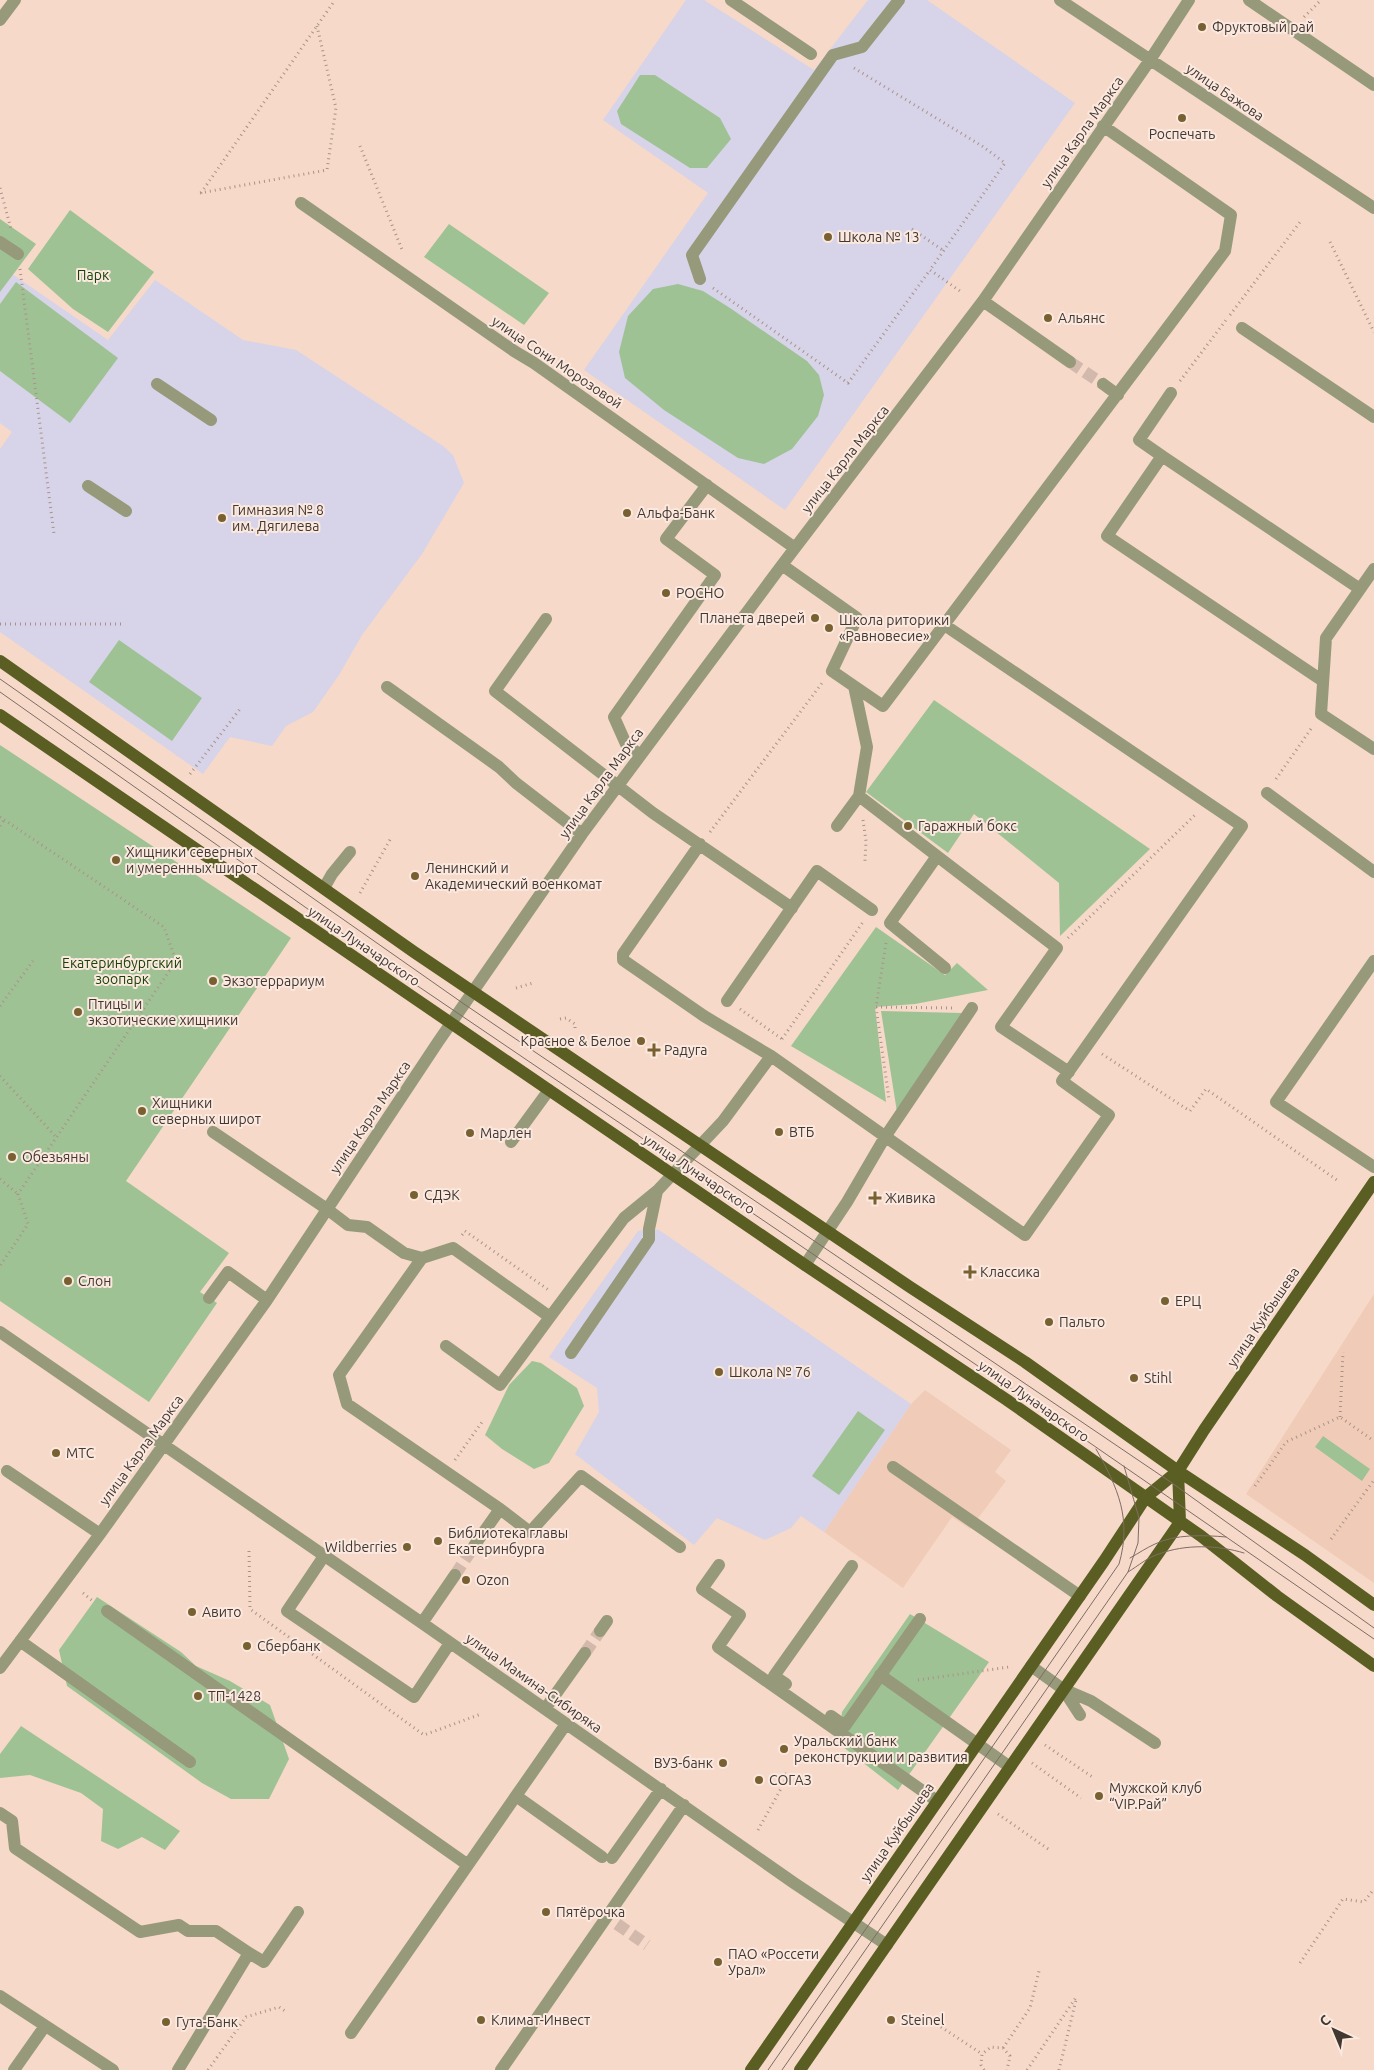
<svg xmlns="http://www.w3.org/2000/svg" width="1374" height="2070" viewBox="0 0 1374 2070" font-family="Ubuntu,sans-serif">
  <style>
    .built { fill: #f0ccb8 }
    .education { fill: #d7d3e8 }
    .green { fill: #9fc295 }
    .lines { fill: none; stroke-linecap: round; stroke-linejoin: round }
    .minor-tunnel { stroke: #d2b9ab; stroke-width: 12; stroke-dasharray: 12 6; stroke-linecap: butt }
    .path { stroke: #a99388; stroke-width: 3; stroke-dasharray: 1 4; stroke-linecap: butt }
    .minor { stroke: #96997a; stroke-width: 12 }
    .major { stroke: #5b5e22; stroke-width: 12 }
    .tram { stroke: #7e6d64; stroke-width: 1 }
    .poi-dot { fill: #786031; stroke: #fbe9df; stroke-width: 2 }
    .labels { text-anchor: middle; stroke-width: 4; stroke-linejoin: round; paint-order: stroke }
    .poi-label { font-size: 14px; fill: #423731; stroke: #fbe9df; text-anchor: start }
    .street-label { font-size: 14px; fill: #423731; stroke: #fbe9df }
    .park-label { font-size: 14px; fill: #184305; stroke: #fbe9df }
  </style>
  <rect width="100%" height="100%" fill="#f6d9c9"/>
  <path class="built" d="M 1374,1294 L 1374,1583 L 1246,1494 Z
    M 925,1390 L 1011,1450 L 995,1472 L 1006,1481 L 970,1529 L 952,1517 L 903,1588 L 824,1532 L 911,1404 Z"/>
  <path class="education" d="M 686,0 L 704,0 L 814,70 L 868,0 L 927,0 L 1075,103 L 785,510 L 584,370 L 708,193 L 603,120 Z
    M 12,274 L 108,340 L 155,280 L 243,340 L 296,350 L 443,446 L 453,455 L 464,483 L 422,554 L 362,635 L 339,675 L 313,712 L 286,726 L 272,746 L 230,737 L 203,774 L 0,632 L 0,449 L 12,432 L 0,423 L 0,291 Z
    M 649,1229 L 659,1230 L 911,1404 L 824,1532 L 801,1516 L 791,1528 L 765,1540 L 717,1518 L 694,1545 L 575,1454 L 599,1412 L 597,1388 L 549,1357 L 638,1231 Z"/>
  <path class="green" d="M 640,75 L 655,75 L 720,118 L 731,139 L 707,168 L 690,168 L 621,124 L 617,111 Z
    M 70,210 L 154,272 L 108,332 L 73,309 L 28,269 Z
    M 0,219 L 36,244 L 0,292 Z
    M 449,224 L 549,293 L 524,325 L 424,257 Z
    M 16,282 L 118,358 L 70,423 L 0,371 L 0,304 Z
    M 678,284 L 703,291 L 730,308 L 807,361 L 819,375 L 824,395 L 818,416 L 792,449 L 764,464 L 738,458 L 664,410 L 625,378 L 619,352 L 628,316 L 653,289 Z
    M 119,640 L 202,698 L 172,741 L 89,682 Z
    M 934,700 L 1150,849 L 1060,936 L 1059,883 L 974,814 L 948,853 L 866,792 Z
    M 0,745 L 291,938 L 126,1181 L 229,1253 L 200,1292 L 217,1303 L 149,1402 L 0,1301 Z
    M 876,927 L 945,975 L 957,963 L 988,990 L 915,1004 L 875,1007 L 886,1102 L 791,1046 Z
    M 881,1011 L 962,1013 L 897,1112 Z
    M 532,1361 L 541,1363 L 577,1388 L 584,1406 L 549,1463 L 534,1469 L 502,1449 L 485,1435 L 509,1385 Z
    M 858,1411 L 885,1430 L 839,1495 L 812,1476 Z
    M 1323,1436 L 1370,1469 L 1362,1481 L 1315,1447 Z
    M 97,1597 L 181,1652 L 196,1666 L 230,1681 L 270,1705 L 289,1759 L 269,1799 L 231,1799 L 202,1783 L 67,1686 L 59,1650 Z
    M 910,1614 L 989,1662 L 898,1790 L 838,1743 L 842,1712 Z
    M 21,1726 L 180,1831 L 165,1850 L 142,1837 L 118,1849 L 101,1841 L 103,1809 L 81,1793 L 30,1775 L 0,1778 L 0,1754 Z"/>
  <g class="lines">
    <path class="minor-tunnel" d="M 1070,362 L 1103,384
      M 455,1575 L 474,1546
      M 585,1653 L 600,1631
      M 617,1924 L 647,1945"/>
    <path class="path" d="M 1304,17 L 1321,0
      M 854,68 L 982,146 L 1005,163 L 930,270
      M 360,146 L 403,252
      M 0,188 L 11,229
      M 200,193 L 327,170 L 336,108 L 317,26
      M 201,193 L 335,0
      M 912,229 L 944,251
      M 1330,242 L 1374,332
      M 20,269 L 54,534
      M 713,288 L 848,383 L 930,270 L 960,291
      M 1230,315 L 1300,222
      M 1180,381 L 1226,320
      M 0,624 L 125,624
      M 190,774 L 240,709
      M 1276,779 L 1313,726
      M 0,817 L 164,927 L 176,961 L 18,1194 L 28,1224 L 0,1266
      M 863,820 L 866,841 L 865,861
      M 0,826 L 4,820
      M 710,832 L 822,683
      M 360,893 L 391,838
      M 1068,938 L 1195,815
      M 886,943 L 876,1007 L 889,1099
      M 516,988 L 533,983
      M 0,1006 L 33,961
      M 876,1007 L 953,1008
      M 740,1009 L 782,1039 L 781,1041
      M 560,1019 L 566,1018 L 575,1024 L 575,1030
      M 782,1039 L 863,922
      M 1102,1054 L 1190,1111 L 1206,1089 L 1337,1180
      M 0,1076 L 57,1138
      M 0,1179 L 18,1194
      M 462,1235 L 465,1231 L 550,1291
      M 1340,1417 L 1343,1352
      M 455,1460 L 482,1422
      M 1255,1486 L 1286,1442 L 1340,1417 L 1374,1441
      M 1331,1539 L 1374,1480
      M 249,1551 L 250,1609 L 424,1735 L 481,1714
      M 83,1593 L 94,1602
      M 918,1680 L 1009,1667
      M 1045,1745 L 1094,1778
      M 1032,1763 L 1081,1798
      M 998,1814 L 1051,1851
      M 758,1830 L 788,1776 L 783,1772
      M 1300,1963 L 1343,1899 L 1364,1902 L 1374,1889
      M 941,2027 L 982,2054
      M 1003,2048 L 1030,2008 L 1039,1971
      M 208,2070 L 246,2017 L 279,2007 L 285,2011
      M 984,2070 L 981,2065 L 982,2054 L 991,2047 L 1003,2048 L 1010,2056 L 1007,2070
      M 1027,2070 L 1077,1996
      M 1059,2070 L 1076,2000"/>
    <path class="minor" d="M 731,0 L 811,54
      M 1060,0 L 1374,208
      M 1249,0 L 1374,85
      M 0,20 L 15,0
      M 301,203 L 514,351 L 534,363 L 795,548
      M 0,242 L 18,254
      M 700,279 L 692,255 L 833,55 L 862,47 L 899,0
      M 983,301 L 1070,362
      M 1242,328 L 1374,417
      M 157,384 L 211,420
      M 1103,384 L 1118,395
      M 1162,456 L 1139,440 L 1171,393
      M 88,486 L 126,511
      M 782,565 L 857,618 L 832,671 L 883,706 L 1225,251 L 1231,215 L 1103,126
      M 1374,569 L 1326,638 L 1321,714 L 1374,749
      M 546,619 L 495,691 L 653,813 L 792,908
      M 1323,681 L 1107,536 L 1162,456 L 1360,589
      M 854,686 L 867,747 L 859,796 L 937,856 L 890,923 L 945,968
      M 387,687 L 499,767 L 516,783 L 582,834
      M 640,755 L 626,744 L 614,717 L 715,575 L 666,539 L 707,485
      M 1267,793 L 1374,872
      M 837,826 L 859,796
      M 700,844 L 623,954 L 623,960 L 704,1016 L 771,1056 L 1025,1235 L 1109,1115 L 1062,1081 L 1242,826 L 943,624
      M 937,856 L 1057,948 L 1001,1027 L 1069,1072
      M 324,888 L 332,874 L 350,852
      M 1374,961 L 1276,1102 L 1374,1167
      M 727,1001 L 817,871 L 872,910
      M 213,1132 L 327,1209 L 348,1225 L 367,1227 L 404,1253 L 422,1258
      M 511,1142 L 549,1090
      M 657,1191 L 624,1218 L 550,1317 L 453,1248 L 422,1258 L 339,1375 L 347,1404 L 500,1509 L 530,1532 L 581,1476 L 680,1547
      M 805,1265 L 847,1202 L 885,1137 L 972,1008
      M 209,1298 L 228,1272 L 267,1300
      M 0,1332 L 422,1623 L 794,1883 L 887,1945
      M 446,1346 L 500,1385 L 550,1317
      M 571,1353 L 649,1239 L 649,1229 L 657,1191 L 723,1121 L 771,1056
      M 893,1467 L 1080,1596
      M 7,1471 L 100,1534
      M 474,1546 L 500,1509
      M 324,1556 L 287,1611 L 414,1697 L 450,1643
      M 719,1565 L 702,1589 L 740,1615 L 718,1647 L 937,1801
      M 107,1611 L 468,1865
      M 422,1623 L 455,1575
      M 600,1631 L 607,1621
      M 20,1641 L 190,1762
      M 1031,1666 L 1063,1689
      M 0,1668 L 100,1534 L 267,1300 L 438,1042 L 582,834 L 782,565 L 983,301 L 1150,60 L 1189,0
      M 880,1675 L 1010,1767
      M 786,1684 L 774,1676 L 852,1566
      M 545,1709 L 585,1653
      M 1080,1715 L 1063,1689 L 1091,1701 L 1155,1743
      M 831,1716 L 845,1726 L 920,1619
      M 516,1796 L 602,1857
      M 0,1813 L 12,1821 L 15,1848 L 140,1932 L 179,1925 L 188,1931 L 216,1931 L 249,1953
      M 612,1858 L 661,1789
      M 0,1996 L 113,2070
      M 351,2033 L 566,1724
      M 14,2070 L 45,2026
      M 178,2070 L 249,1953 L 264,1962 L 298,1912
      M 501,2070 L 684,1805"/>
    <path class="major" d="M 0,661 L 414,952 L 910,1287 L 1025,1362 L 1178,1471 L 1305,1555 L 1374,1605
      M 0,715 L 805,1265 L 1007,1400 L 1201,1536 L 1277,1596 L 1374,1666
      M 751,2070 L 1104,1561 L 1146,1497 L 1178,1471 L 1204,1430 L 1374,1182
      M 800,2070 L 1180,1522 L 1178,1471"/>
    <path class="tram" d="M 0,679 L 464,1004 L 1172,1483 L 1374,1628
      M 0,692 L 400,974 L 1003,1383 L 1374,1639
      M 1130,1558 C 1139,1553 1146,1548 1155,1544 C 1175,1534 1204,1535 1226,1537
      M 1128,1572 C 1138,1566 1148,1557 1159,1554 C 1185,1544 1218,1545 1244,1553
      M 768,2070 L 1119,1564 C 1132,1519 1118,1488 1096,1449
      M 782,2070 L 1128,1572 L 1138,1543 L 1139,1518 L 1124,1466"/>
  </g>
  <g class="poi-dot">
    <circle cx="1202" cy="27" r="5"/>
    <circle cx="1182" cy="118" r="5"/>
    <circle cx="828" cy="237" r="5"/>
    <circle cx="1048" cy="318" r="5"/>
    <circle cx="627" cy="513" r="5"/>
    <circle cx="222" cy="518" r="5"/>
    <circle cx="666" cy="593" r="5"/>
    <circle cx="815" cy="618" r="5"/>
    <circle cx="829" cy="628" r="5"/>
    <circle cx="908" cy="826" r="5"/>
    <circle cx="116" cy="860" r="5"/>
    <circle cx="415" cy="876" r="5"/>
    <circle cx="213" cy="981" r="5"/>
    <circle cx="78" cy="1012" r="5"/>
    <circle cx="641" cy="1041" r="5"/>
    <path d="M651.5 1042.5h5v5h5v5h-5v5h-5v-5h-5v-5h5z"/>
    <circle cx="142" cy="1111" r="5"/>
    <circle cx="779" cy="1132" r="5"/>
    <circle cx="470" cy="1133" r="5"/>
    <circle cx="12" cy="1157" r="5"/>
    <circle cx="414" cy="1195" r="5"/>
    <path d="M872.5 1190.5h5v5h5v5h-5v5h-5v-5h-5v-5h5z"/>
    <path d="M967.5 1264.5h5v5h5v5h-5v5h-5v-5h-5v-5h5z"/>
    <circle cx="68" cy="1281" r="5"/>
    <circle cx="1165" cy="1301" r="5"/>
    <circle cx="1049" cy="1322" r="5"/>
    <circle cx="719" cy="1372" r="5"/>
    <circle cx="1134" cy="1378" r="5"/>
    <circle cx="56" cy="1453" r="5"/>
    <circle cx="438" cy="1541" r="5"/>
    <circle cx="407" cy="1547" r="5"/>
    <circle cx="466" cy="1580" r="5"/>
    <circle cx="192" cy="1612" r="5"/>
    <circle cx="247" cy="1646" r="5"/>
    <circle cx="198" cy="1696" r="5"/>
    <circle cx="784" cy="1749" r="5"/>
    <circle cx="723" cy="1763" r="5"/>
    <circle cx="759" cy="1780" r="5"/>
    <circle cx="1099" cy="1796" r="5"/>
    <circle cx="546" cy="1912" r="5"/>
    <circle cx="718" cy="1962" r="5"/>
    <circle cx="481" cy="2020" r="5"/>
    <circle cx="891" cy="2020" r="5"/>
    <circle cx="166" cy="2022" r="5"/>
  </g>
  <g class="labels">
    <g class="poi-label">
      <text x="1212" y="32">Фруктовый рай</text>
      <text x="1182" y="139" text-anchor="middle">Роспечать</text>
      <text x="838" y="242">Школа № 13</text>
      <text x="1058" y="323">Альянс</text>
      <text x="232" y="515">Гимназия № 8<tspan x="232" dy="16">им. Дягилева</tspan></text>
      <text x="637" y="518">Альфа-Банк</text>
      <text x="676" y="598">РОСНО</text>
      <text x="805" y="623" text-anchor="end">Планета дверей</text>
      <text x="839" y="625">Школа риторики<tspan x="839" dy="16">«Равновесие»</tspan></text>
      <text x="918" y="831">Гаражный бокс</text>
      <text x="126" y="857">Хищники северных<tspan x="126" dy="16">и умеренных широт</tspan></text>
      <text x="425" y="873">Ленинский и<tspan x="425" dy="16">Академический военкомат</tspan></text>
      <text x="223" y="986">Экзотеррариум</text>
      <text x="88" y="1009">Птицы и<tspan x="88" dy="16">экзотические хищники</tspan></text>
      <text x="631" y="1046" text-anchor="end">Красное &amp; Белое</text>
      <text x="664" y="1055">Радуга</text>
      <text x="152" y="1108">Хищники<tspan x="152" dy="16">северных широт</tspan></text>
      <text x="789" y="1137">ВТБ</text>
      <text x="480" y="1138">Марлен</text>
      <text x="22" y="1162">Обезьяны</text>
      <text x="424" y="1200">СДЭК</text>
      <text x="885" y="1203">Живика</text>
      <text x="980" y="1277">Классика</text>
      <text x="78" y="1286">Слон</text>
      <text x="1175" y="1306">ЕРЦ</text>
      <text x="1059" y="1327">Пальто</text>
      <text x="729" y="1377">Школа № 76</text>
      <text x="1144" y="1383">Stihl</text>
      <text x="66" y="1458">МТС</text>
      <text x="448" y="1538">Библиотека главы<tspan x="448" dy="16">Екатеринбурга</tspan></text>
      <text x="397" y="1552" text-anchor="end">Wildberries</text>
      <text x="476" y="1585">Ozon</text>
      <text x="202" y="1617">Авито</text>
      <text x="257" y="1651">Сбербанк</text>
      <text x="208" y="1701">ТП-1428</text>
      <text x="794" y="1746">Уральский банк<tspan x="794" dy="16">реконструкции и развития</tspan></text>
      <text x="713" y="1768" text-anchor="end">ВУЗ-банк</text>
      <text x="769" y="1785">СОГАЗ</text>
      <text x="1109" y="1793">Мужской клуб<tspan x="1109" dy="16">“VIP.Рай”</tspan></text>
      <text x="556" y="1917">Пятёрочка</text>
      <text x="728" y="1959">ПАО «Россети<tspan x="728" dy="16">Урал»</tspan></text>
      <text x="491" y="2025">Климат-Инвест</text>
      <text x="901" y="2025">Steinel</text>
      <text x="176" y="2027">Гута-Банк</text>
    </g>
    <g class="street-label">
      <text transform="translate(1225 92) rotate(34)" y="5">улица Бажова</text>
      <text transform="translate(1082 132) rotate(-55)" y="5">улица Карла Маркса</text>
      <text transform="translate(557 362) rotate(34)" y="5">улица Сони Морозовой</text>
      <text transform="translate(845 459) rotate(-52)" y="5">улица Карла Маркса</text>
      <text transform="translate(601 783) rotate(-54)" y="5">улица Карла Маркса</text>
      <text transform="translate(364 946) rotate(34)" y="5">улица Луначарского</text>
      <text transform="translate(370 1117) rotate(-56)" y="5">улица Карла Маркса</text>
      <text transform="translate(699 1174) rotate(34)" y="5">улица Луначарского</text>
      <text transform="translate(1263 1317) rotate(-56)" y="5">улица Куйбышева</text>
      <text transform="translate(1034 1401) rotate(35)" y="5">улица Луначарского</text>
      <text transform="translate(141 1450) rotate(-54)" y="5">улица Карла Маркса</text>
      <text transform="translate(534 1683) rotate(35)" y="5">улица Мамина-Сибиряка</text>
      <text transform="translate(897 1832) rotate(-55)" y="5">улица Куйбышева</text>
    </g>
    <g class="park-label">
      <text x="93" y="280">Парк</text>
      <text x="122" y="968">Екатеринбургский<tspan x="122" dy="16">зоопарк</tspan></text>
    </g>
  </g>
  <g transform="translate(1334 2030) rotate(316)" stroke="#fbe9df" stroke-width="4" paint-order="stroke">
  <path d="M0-4L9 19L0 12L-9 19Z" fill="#423731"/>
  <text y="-8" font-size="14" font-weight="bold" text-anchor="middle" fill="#423731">С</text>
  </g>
</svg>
